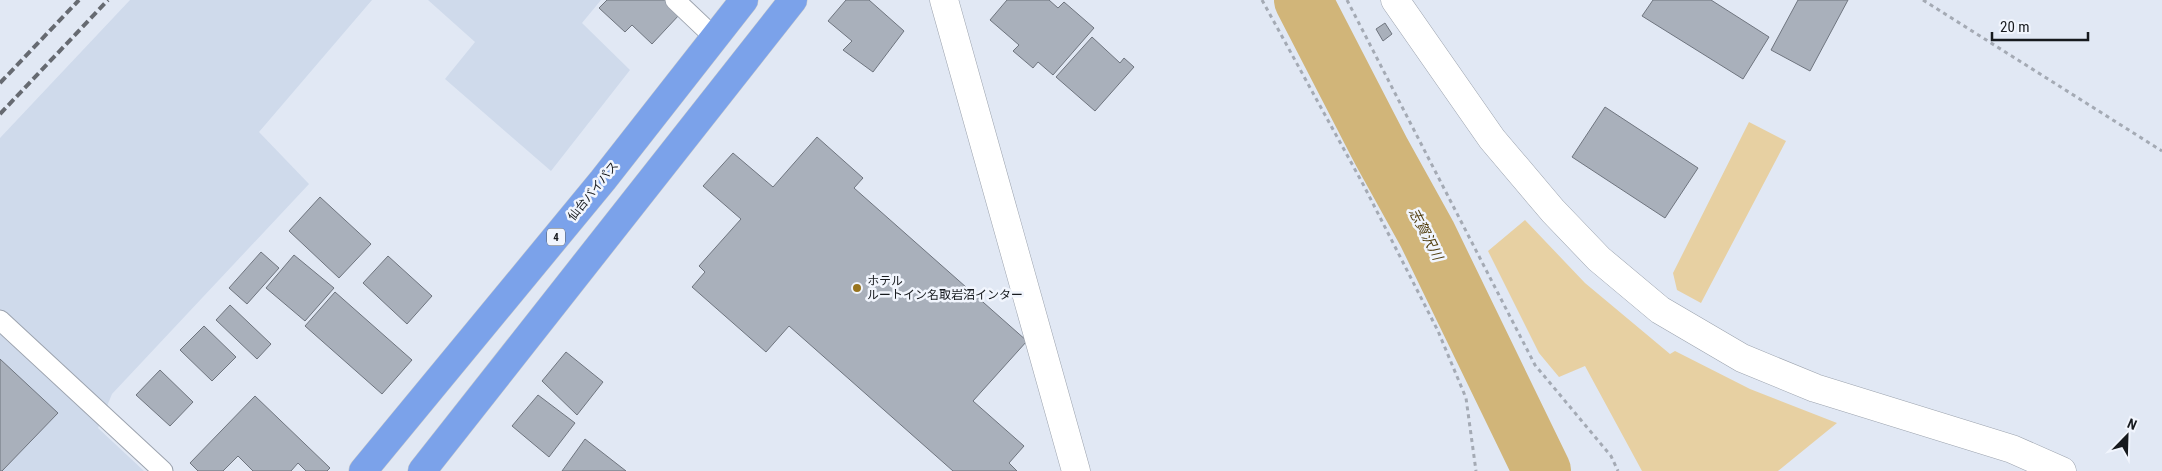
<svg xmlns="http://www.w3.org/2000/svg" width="2162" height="471" viewBox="0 0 2162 471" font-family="'Roboto Condensed','Noto Sans JP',sans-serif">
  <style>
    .built { fill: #cfdaeb }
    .green { fill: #e7d0a2 }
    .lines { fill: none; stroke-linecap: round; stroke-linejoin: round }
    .river { stroke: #d1b579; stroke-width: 58 }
    .building { fill: #a9b0bb; stroke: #6f757f }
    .service-casing { stroke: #9ca3ae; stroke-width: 21 }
    .minor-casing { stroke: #9ca3ae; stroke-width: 29 }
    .trunk-casing { stroke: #c7c8c9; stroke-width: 29 }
    .path { stroke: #a4aab4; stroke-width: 3; stroke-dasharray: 4 4; stroke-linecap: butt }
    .service { stroke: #fff; stroke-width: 19 }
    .minor { stroke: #fff; stroke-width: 28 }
    .trunk { stroke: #7ba2ea; stroke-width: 28 }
    .rail { stroke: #666a71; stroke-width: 4; stroke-dasharray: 8 4; stroke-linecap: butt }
    .poi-dot { fill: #98741e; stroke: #f1f5fd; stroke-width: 2 }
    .labels { text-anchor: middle; stroke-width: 5; stroke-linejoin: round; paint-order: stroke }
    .shield { fill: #f1f5fd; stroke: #585c61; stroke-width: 1 }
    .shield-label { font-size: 11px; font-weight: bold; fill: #171a1e }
    .street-label { font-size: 12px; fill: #171a1e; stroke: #f1f5fd }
    .poi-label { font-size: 12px; fill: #171a1e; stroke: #f1f5fd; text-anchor: start }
    .water-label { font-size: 14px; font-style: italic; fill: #523e0e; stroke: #f1f5fd }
  </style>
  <rect width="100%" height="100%" fill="#e1e8f4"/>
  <path class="built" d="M 130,0 L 372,0 L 259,132 L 309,184 L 112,394 L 98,428 L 144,471 L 0,471 L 0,138 Z
    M 428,0 L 601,0 L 582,23 L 630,70 L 551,171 L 445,79 L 475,42 Z"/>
  <path class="green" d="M 1749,122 L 1786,141 L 1701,303 L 1677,290 L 1673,273 Z
    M 1525,220 L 1585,283 L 1670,354 L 1675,351 L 1750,389 L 1837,423 L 1778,471 L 1642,471 L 1585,366 L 1559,377 L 1539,353 L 1488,251 Z"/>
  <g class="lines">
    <path class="river" d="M 1303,0 L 1381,151 L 1427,234 L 1542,471"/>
  </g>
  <path class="building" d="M 607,0 L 665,0 L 680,14 L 652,44 L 632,25 L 625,32 L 599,8 Z
    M 846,0 L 869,0 L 904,31 L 873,72 L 843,50 L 852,41 L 828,21 Z
    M 1007,0 L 1049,0 L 1058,8 L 1064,2 L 1094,28 L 1053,75 L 1038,62 L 1033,68 L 1013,51 L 1019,45 L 990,20 Z
    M 1653,0 L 1711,0 L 1769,37 L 1743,79 L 1642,16 Z
    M 1798,0 L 1848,0 L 1810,71 L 1771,50 Z
    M 1385,23 L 1392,34 L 1383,41 L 1376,29 Z
    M 1092,37 L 1120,63 L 1124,58 L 1134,67 L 1095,111 L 1056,77 Z
    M 1605,107 L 1698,168 L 1665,218 L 1572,157 Z
    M 817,137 L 863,178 L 854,188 L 1027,341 L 973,401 L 1024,446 L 1009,463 L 1017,471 L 953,471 L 789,326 L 766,352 L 692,287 L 705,272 L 699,266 L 741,219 L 703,186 L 733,153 L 773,187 Z
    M 320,197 L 371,244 L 339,278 L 289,231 Z
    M 261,252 L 279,268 L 247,304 L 229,288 Z
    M 294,255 L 334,288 L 305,321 L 266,288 Z
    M 388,256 L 432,296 L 407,324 L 363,283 Z
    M 335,292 L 412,360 L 382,394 L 305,326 Z
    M 230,305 L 271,344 L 257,359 L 216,320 Z
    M 204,326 L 236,357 L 212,381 L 180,350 Z
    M 566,352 L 603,382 L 577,415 L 542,381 Z
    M 0,359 L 58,413 L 2,471 L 0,471 Z
    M 160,370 L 193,402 L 170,426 L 136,395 Z
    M 538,395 L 575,423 L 549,457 L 512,426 Z
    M 255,396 L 330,468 L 327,471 L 306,471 L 298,463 L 291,471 L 253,471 L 238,456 L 223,471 L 198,471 L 190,463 Z
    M 585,439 L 626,471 L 562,471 Z"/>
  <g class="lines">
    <defs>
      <path id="service" d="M 675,0 L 714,37
        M 0,320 L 163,471"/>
      <path id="minor" d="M 944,0 L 1076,471
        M 1395,0 L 1492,139 L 1553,211 L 1599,259 L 1660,310 L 1742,358 L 1815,388 L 2012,449 L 2062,471"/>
      <path id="trunk" d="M 363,471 L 603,180 L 744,0
        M 422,471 L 793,0"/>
    </defs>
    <use href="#service" class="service-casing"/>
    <use href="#minor" class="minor-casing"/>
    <use href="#trunk" class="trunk-casing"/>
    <path class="path" d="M 1262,0 L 1364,186 L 1438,331 L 1466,398 L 1476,471
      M 1347,0 L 1535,365 L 1611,456 L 1618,471
      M 1923,0 L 2162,151"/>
    <use href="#service" class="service"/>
    <use href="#minor" class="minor"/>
    <use href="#trunk" class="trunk"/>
    <path class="rail" d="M 0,83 L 79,0
      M 0,114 L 108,0"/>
  </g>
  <circle class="poi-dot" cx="857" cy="288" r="5"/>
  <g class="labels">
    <rect class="shield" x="547" y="228.5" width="18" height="17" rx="4"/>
    <g class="shield-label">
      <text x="556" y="241">4</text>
    </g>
    <g class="street-label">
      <text transform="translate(593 191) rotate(-51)" y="4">仙台バイパス</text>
    </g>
    <g class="poi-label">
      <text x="867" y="285">ホテル<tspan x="867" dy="14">ルートイン名取岩沼インター</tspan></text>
    </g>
    <g class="water-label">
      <text transform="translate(1426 234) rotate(63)" y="5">志賀沢川</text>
    </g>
  </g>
  <g transform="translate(2127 436) rotate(23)" stroke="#f1f5fd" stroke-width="4" paint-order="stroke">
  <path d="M0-4L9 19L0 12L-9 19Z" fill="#171a1e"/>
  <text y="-8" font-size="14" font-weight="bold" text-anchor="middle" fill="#171a1e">N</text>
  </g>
  <path d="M1992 32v8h96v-8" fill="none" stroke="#171a1e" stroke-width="2.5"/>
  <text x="2000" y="32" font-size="15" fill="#171a1e" stroke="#f1f5fd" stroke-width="4" paint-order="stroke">20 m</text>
</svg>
